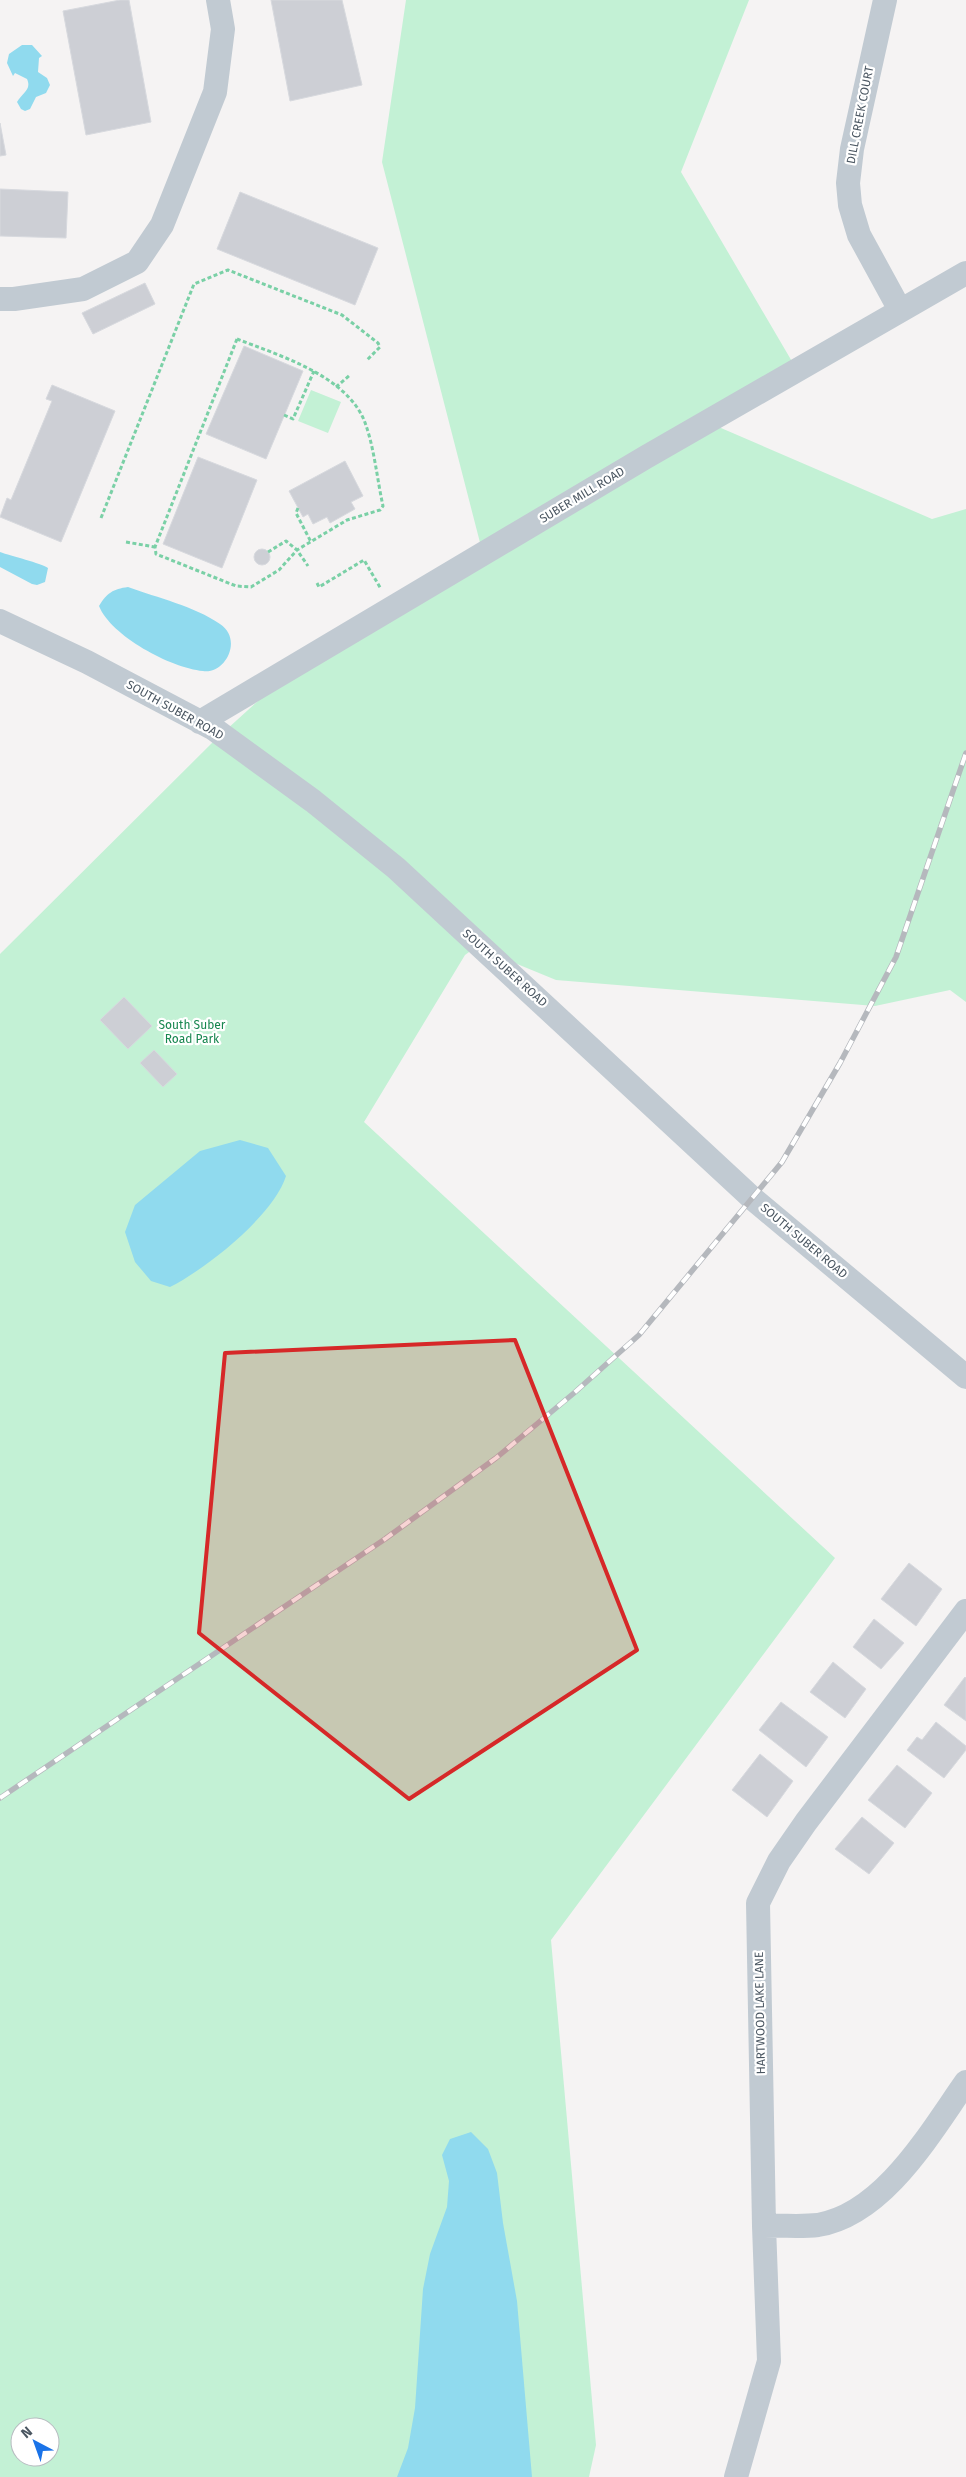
<svg xmlns="http://www.w3.org/2000/svg" width="966" height="2477" viewBox="0 0 966 2477" font-family="'Fira Sans',sans-serif">
  <style>
    .green { fill: #c3f1d5; fill-rule: evenodd }
    .water { fill: #90daee }
    .building { fill: #cdcfd5; stroke: #d7d9de }
    .lines { fill: none; stroke-linecap: round; stroke-linejoin: round }
    .path { stroke: #7ad0a6; stroke-width: 3; stroke-dasharray: 4 2.5; stroke-linecap: butt }
    .minor { stroke: #c1cad2; stroke-width: 24 }
    .rail-casing { stroke: #b5b8bd; stroke-width: 5.5 }
    .rail { stroke: #fff; stroke-width: 4; stroke-dasharray: 11; stroke-linecap: butt }
    .marked { fill: #d62828; fill-opacity: 0.2; stroke: #d62828; stroke-width: 4; stroke-linejoin: round }
    .labels { text-anchor: middle; stroke-width: 4.5; stroke-linejoin: round; paint-order: stroke }
    .street-label { font-size: 12px; fill: #4a5661; stroke: #fff }
    .park-label { font-size: 12px; fill: #17864f; stroke: #fff }
  </style>
  <rect width="100%" height="100%" fill="#f5f3f3"/>
  <path class="green" d="M 406,0 L 749,0 L 681,172 L 797,370 L 714,425 L 932,519 L 966,509 L 966,1002 L 950,990 L 875,1006 L 556,980 L 476,947 L 465,955 L 364,1122 L 835,1558 L 551,1940 L 596,2445 L 589,2477 L 0,2477 L 0,954 L 215,740 L 269,691 L 485,562 L 382,162 ZM 20,2427 L 50,2427 L 50,2457 L 20,2457 Z
    M 311,390 L 341,402 L 328,433 L 298,421 Z"/>
  <path class="water" d="M 22,45 L 32,45 L 42,56 L 39,58 L 38,72 L 47,78 L 50,85 L 46,93 L 36,97 L 30,109 L 25,111 L 21,109 L 17,102 C 22,93 32,90 27,79 L 15,73 L 13,76 L 7,63 L 9,54 Z
    M 0,552 C 11,556 41,563 48,568 L 45,582 L 37,585 L 32,584 L 0,567 Z
    M 128,587 C 158,598 194,606 220,624 C 243,639 226,674 203,671 C 171,668 111,636 99,606 C 107,593 113,589 128,587 Z
    M 240,1140 L 268,1148 L 286,1176 C 274,1215 206,1269 170,1287 L 151,1281 L 135,1262 L 125,1232 L 135,1205 L 200,1151 Z
    M 471,2132 L 488,2149 L 497,2173 L 503,2223 L 517,2301 L 532,2477 L 397,2477 L 408,2448 L 415,2408 L 423,2289 L 430,2254 L 447,2207 L 449,2181 L 442,2155 L 450,2139 Z"/>
  <path class="building" d="M 120,0 L 129,0 L 151,122 L 86,135 L 63,11 Z
    M 271,0 L 342,0 L 362,85 L 290,101 Z
    M 0,123 L 6,155 L 0,156 Z
    M 0,189 L 68,192 L 66,238 L 0,236 Z
    M 240,192 L 378,248 L 355,305 L 217,249 Z
    M 145,283 L 155,304 L 93,334 L 82,313 Z
    M 244,346 L 303,371 L 266,459 L 206,434 Z
    M 52,385 L 115,411 L 61,542 L 0,517 L 7,498 L 11,500 L 52,401 L 46,399 Z
    M 198,457 L 257,480 L 222,568 L 163,544 Z
    M 345,461 L 363,496 L 351,502 L 355,509 L 330,523 L 327,517 L 313,524 L 308,514 L 303,517 L 289,491 Z
    M254 557a8 8 0 1 1 16 0a8 8 0 1 1-16 0Z
    M 124,997 L 152,1026 L 128,1049 L 100,1020 Z
    M 154,1050 L 177,1074 L 163,1087 L 140,1063 Z
    M 909,1563 L 942,1589 L 916,1626 L 881,1599 Z
    M 874,1619 L 904,1643 L 881,1669 L 853,1647 Z
    M 833,1662 L 866,1689 L 845,1718 L 810,1692 Z
    M 965,1677 L 966,1678 L 966,1721 L 944,1705 Z
    M 781,1702 L 828,1737 L 806,1767 L 759,1730 Z
    M 936,1722 L 966,1746 L 966,1750 L 944,1778 L 907,1750 L 917,1737 L 922,1740 Z
    M 760,1754 L 793,1781 L 767,1817 L 732,1790 Z
    M 897,1765 L 932,1793 L 905,1828 L 868,1800 Z
    M 862,1817 L 894,1843 L 869,1874 L 835,1849 Z"/>
  <g class="lines">
    <path class="path" d="M 237,339 C 278,355 345,375 364,420 C 374,445 377,479 383,506 L 380,510 L 347,520 L 297,550 L 279,570 L 251,587 L 236,586 L 156,554 L 155,547 Z
      M 336,387 L 350,375
      M 284,415 L 293,419 L 314,371
      M 298,508 L 296,513 L 311,542
      M 101,518 L 194,284 L 228,270 L 342,315 L 378,343 L 380,347 L 367,360
      M 126,542 L 155,547
      M 268,552 L 286,541 L 297,550 L 308,566
      M 317,583 L 319,587 L 364,560 L 381,589"/>
    <path class="minor" d="M 885,0 L 852,149 L 848,183 L 850,205 L 859,235 L 900,310
      M 0,299 L 14,299 L 83,289 L 137,262 L 162,225 L 215,92 L 223,29 L 218,0
      M 0,621 L 87,662 L 214,729 L 313,801 L 396,868 L 752,1198 L 966,1377
      M 200,722 L 646,457 L 966,273
      M 764,2226 C 781,2225 801,2227 818,2225 C 884,2214 930,2133 966,2082
      M 736,2477 L 769,2361 L 764,2226 L 758,1903 L 779,1861 L 806,1822 L 966,1611"/>
    <defs>
      <path id="rail" d="M 0,1798 L 385,1539 L 496,1458 L 574,1393 L 639,1335 L 782,1162 L 840,1063 L 896,957 L 966,753"/>
    </defs>
    <use href="#rail" class="rail-casing"/>
    <use href="#rail" class="rail"/>
  </g>
  <path class="marked" d="M 515,1340 L 637,1650 L 409,1799 L 199,1633 L 225,1353 Z"/>
  <g class="labels">
    <g class="street-label">
      <text transform="translate(860 115) rotate(-79)" y="4">DILL CREEK COURT</text>
      <text transform="translate(582 495) rotate(-31)" y="4">SUBER MILL ROAD</text>
      <text transform="translate(175 710) rotate(29)" y="4">SOUTH SUBER ROAD</text>
      <text transform="translate(505 968) rotate(42)" y="4">SOUTH SUBER ROAD</text>
      <text transform="translate(804 1241) rotate(40)" y="4">SOUTH SUBER ROAD</text>
      <text transform="translate(760 2013) rotate(-91)" y="4">HARTWOOD LAKE LANE</text>
    </g>
    <g class="park-label">
      <text x="192" y="1029">South Suber<tspan x="192" dy="14">Road Park</tspan></text>
    </g>
  </g>
  <g transform="translate(35 2442) rotate(319)"><circle r="24" fill="#ffffff" stroke="#b7bbc0"/>
  <path d="M0-4L9 19L0 12L-9 19Z" fill="#1a73e8"/>
  <text y="-8" font-size="14" font-weight="bold" text-anchor="middle" fill="#4a5661">N</text>
  </g>
</svg>
